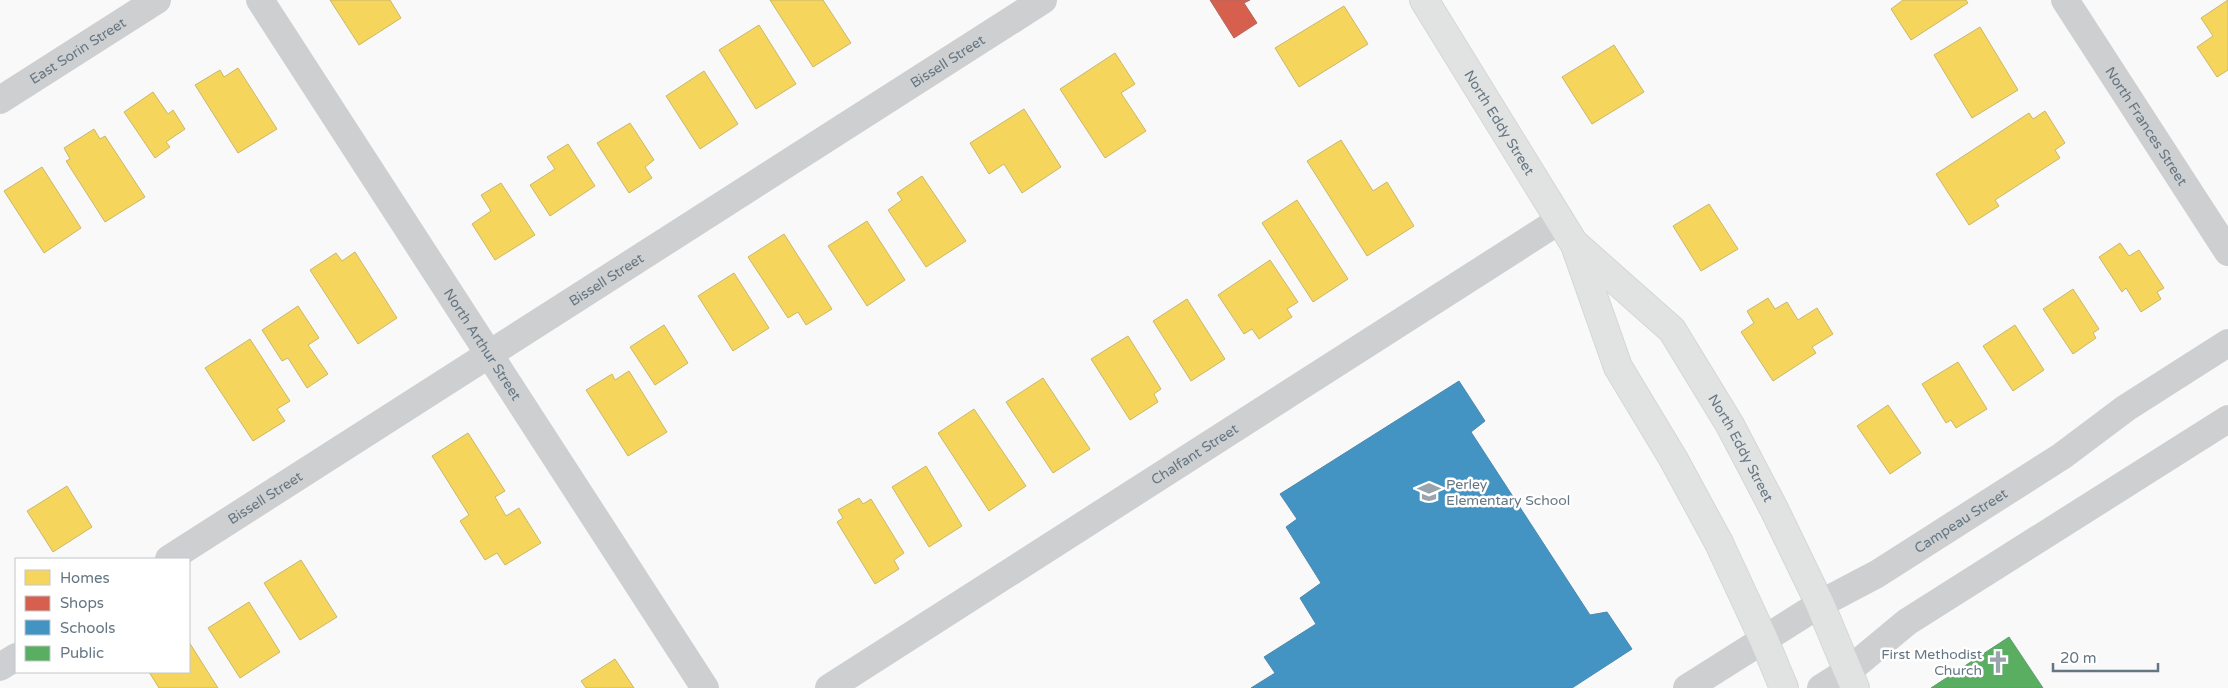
<svg xmlns="http://www.w3.org/2000/svg" width="2228" height="688" viewBox="0 0 2228 688" font-family="'Varela Round',sans-serif">
  <style>
    .homes { fill: #f6d55c; stroke: #cab868 }
    .shops { fill: #d6604d; stroke: #b4675d }
    .schools { fill: #4393c3; stroke: #4d8ab0 }
    .public { fill: #5aae61; stroke: #5d9d6b }
    .lines { fill: none; stroke-linecap: round; stroke-linejoin: round }
    .major-casing { stroke: #d5d6d7; stroke-width: 30 }
    .minor { stroke: #cecfd0; stroke-width: 28 }
    .major { stroke: #e1e2e2; stroke-width: 28 }
    .labels { text-anchor: middle; stroke-width: 5; stroke-linejoin: round; paint-order: stroke }
    .street-label { font-size: 14px; fill: #657683; stroke: #fff }
    .poi-label { font-size: 14px; fill: #657683; stroke: #fff; text-anchor: start }
  </style>
  <rect width="100%" height="100%" fill="#f9f9f9"/>
  <path class="homes" d="M 330,0 L 390,0 L 401,18 L 359,45 Z
    M 770,0 L 823,0 L 851,43 L 813,67 Z
    M 1903,0 L 1966,0 L 1968,3 L 1911,40 L 1891,9 Z
    M 2228,0 L 2228,70 L 2217,77 L 2197,47 L 2213,36 L 2201,18 Z
    M 1344,6 L 1368,44 L 1299,87 L 1275,48 Z
    M 759,25 L 796,84 L 756,109 L 719,50 Z
    M 1980,27 L 2018,90 L 1972,118 L 1934,55 Z
    M 1614,45 L 1644,92 L 1592,124 L 1562,77 Z
    M 1115,53 L 1135,84 L 1121,93 L 1146,131 L 1105,158 L 1060,89 Z
    M 238,68 L 277,129 L 238,153 L 195,85 L 220,70 L 224,77 Z
    M 704,71 L 738,124 L 700,149 L 666,96 Z
    M 153,92 L 168,114 L 173,110 L 185,129 L 166,142 L 170,147 L 155,158 L 124,112 Z
    M 1024,109 L 1061,167 L 1022,193 L 1004,164 L 989,174 L 970,143 Z
    M 2045,111 L 2065,143 L 2055,150 L 2060,158 L 1995,200 L 1999,206 L 1969,225 L 1936,174 L 2029,113 L 2033,119 Z
    M 630,123 L 654,160 L 645,167 L 652,178 L 629,193 L 597,143 Z
    M 94,129 L 100,139 L 105,136 L 145,197 L 105,222 L 66,161 L 70,159 L 64,148 Z
    M 1341,140 L 1373,191 L 1387,182 L 1414,226 L 1367,256 L 1307,161 Z
    M 568,144 L 595,186 L 550,216 L 530,185 L 555,169 L 547,157 Z
    M 42,167 L 81,228 L 44,253 L 4,191 Z
    M 922,176 L 966,241 L 926,267 L 888,210 L 902,200 L 897,193 Z
    M 501,183 L 535,235 L 495,260 L 472,224 L 491,211 L 481,195 Z
    M 1297,200 L 1348,279 L 1313,302 L 1262,223 Z
    M 1709,204 L 1738,249 L 1701,271 L 1673,226 Z
    M 867,221 L 905,280 L 867,306 L 828,246 Z
    M 784,234 L 832,309 L 806,325 L 798,312 L 788,318 L 748,257 Z
    M 2120,243 L 2129,256 L 2139,250 L 2164,288 L 2157,292 L 2161,299 L 2141,312 L 2126,288 L 2122,292 L 2099,257 Z
    M 355,252 L 397,318 L 358,344 L 310,270 L 336,253 L 342,261 Z
    M 1270,260 L 1298,302 L 1287,309 L 1292,317 L 1259,339 L 1252,329 L 1244,334 L 1218,295 Z
    M 734,273 L 769,328 L 733,351 L 698,296 Z
    M 2073,289 L 2099,329 L 2093,333 L 2096,338 L 2073,354 L 2043,309 Z
    M 1768,298 L 1775,309 L 1787,302 L 1798,320 L 1817,308 L 1833,334 L 1812,347 L 1816,353 L 1773,381 L 1741,332 L 1754,323 L 1747,311 Z
    M 1187,299 L 1225,359 L 1191,381 L 1153,321 Z
    M 298,306 L 319,338 L 308,345 L 328,374 L 307,388 L 288,358 L 282,361 L 262,330 Z
    M 664,325 L 688,363 L 655,385 L 630,347 Z
    M 2015,325 L 2044,370 L 2013,391 L 1983,346 Z
    M 1128,336 L 1161,389 L 1154,394 L 1158,402 L 1130,420 L 1091,359 Z
    M 250,339 L 290,401 L 277,409 L 285,421 L 253,441 L 205,368 Z
    M 1958,362 L 1987,409 L 1956,428 L 1951,420 L 1946,423 L 1922,384 Z
    M 629,371 L 667,432 L 628,456 L 586,390 L 612,374 L 615,380 Z
    M 1043,378 L 1090,449 L 1053,473 L 1006,402 Z
    M 1888,405 L 1921,453 L 1890,474 L 1857,426 Z
    M 974,409 L 1026,486 L 989,511 L 938,433 Z
    M 468,433 L 505,491 L 495,497 L 506,516 L 519,508 L 541,543 L 505,565 L 497,553 L 485,560 L 460,521 L 469,515 L 432,456 Z
    M 926,466 L 962,526 L 929,547 L 892,487 Z
    M 67,486 L 92,527 L 53,552 L 27,511 Z
    M 859,498 L 863,504 L 871,499 L 904,553 L 894,560 L 899,569 L 875,584 L 837,522 L 843,518 L 838,510 Z
    M 301,560 L 337,617 L 300,640 L 264,583 Z
    M 249,602 L 280,652 L 240,678 L 208,628 Z
    M 189,642 L 218,688 L 159,688 L 149,672 L 189,672 Z
    M 615,659 L 634,688 L 586,688 L 581,681 Z"/>
  <path class="shops" d="M 1210,0 L 1250,0 L 1244,3 L 1257,23 L 1234,38 Z"/>
  <path class="schools" d="M 1459,381 L 1485,421 L 1471,432 L 1590,615 L 1607,612 L 1632,649 L 1572,688 L 1251,688 L 1275,673 L 1264,657 L 1316,624 L 1300,598 L 1321,583 L 1286,527 L 1297,519 L 1280,494 Z"/>
  <path class="public" d="M 2009,637 L 2043,688 L 1931,688 Z"/>
  <g class="lines">
    <defs>
      <g id="major">
        <path id="s7" d="M 1424,0 L 1575,245 L 1618,367 L 1674,460 L 1719,543 L 1764,640 L 1784,688"/>
        <path id="s8" d="M 1576,245 L 1672,330 L 1730,425 L 1774,509 L 1820,604 L 1855,688"/>
      </g>
    </defs>
    <use href="#major" class="major-casing"/>
    <g class="minor">
      <path id="s1" d="M 260,0 L 705,688"/>
      <path id="s2" d="M 2065,0 L 2228,252"/>
      <path id="s3" d="M 0,100 L 157,0"/>
      <path id="s4" d="M 169,559 L 1043,0"/>
      <path d="M 0,667 L 16,657"/>
      <path id="s5" d="M 829,688 L 1560,220"/>
      <path id="s6" d="M 1687,688 L 1820,604 L 1877,574 L 2062,456 L 2126,408 L 2228,343"/>
      <path d="M 1821,688 L 1848,671 L 1907,622 L 2228,419"/>
    </g>
    <use href="#major" class="major"/>
  </g>
  <defs>
    <symbol id="school-bare" viewBox="-9 -9 18 18"><path d="M0-5L7-2L0 1L-7-2ZM-4 1L0 2.5L4 1V4Q0 6-4 4Z" fill="#99a4ac" stroke="#fff" stroke-width="2.5" paint-order="stroke"/></symbol>
    <symbol id="church-bare" viewBox="-9 -9 18 18"><path d="M-1.2-6h2.4v3.5h3.3v2.4h-3.3V6h-2.4V-.1h-3.3v-2.4h3.3Z" fill="#99a4ac" stroke="#fff" stroke-width="2.5" paint-order="stroke"/></symbol>
  </defs>
  <g fill-rule="evenodd">
    <use href="#school-bare" x="1413" y="476" width="32" height="32"/>
    <use href="#church-bare" x="1982" y="646" width="32" height="32"/>
  </g>
  <g class="labels">
    <g class="street-label">
      <text dy="5" stroke="none"><textPath href="#s3" startOffset="92">East Sorin Street</textPath></text>
      <text dy="5" stroke="none"><textPath href="#s4" startOffset="924">Bissell Street</textPath></text>
      <text dy="5" stroke="none"><textPath href="#s7" startOffset="144">North Eddy Street</textPath></text>
      <text dy="5" stroke="none"><textPath href="#s2" startOffset="150">North Frances Street</textPath></text>
      <text dy="5" stroke="none"><textPath href="#s4" startOffset="519">Bissell Street</textPath></text>
      <text dy="5" stroke="none"><textPath href="#s1" startOffset="410">North Arthur Street</textPath></text>
      <text dy="5" stroke="none"><textPath href="#s8" startOffset="265">North Eddy Street</textPath></text>
      <text dy="5" stroke="none"><textPath href="#s5" startOffset="434">Chalfant Street</textPath></text>
      <text dy="5" stroke="none"><textPath href="#s4" startOffset="114">Bissell Street</textPath></text>
      <text dy="5" stroke="none"><textPath href="#s6" startOffset="321">Campeau Street</textPath></text>
    </g>
    <g class="poi-label">
      <text x="1446" y="489">Perley<tspan x="1446" dy="16">Elementary School</tspan></text>
      <text x="1982" y="659" text-anchor="end">First Methodist<tspan x="1982" dy="16">Church</tspan></text>
    </g>
  </g>
  <rect x="15" y="558" width="175" height="115" fill="#ffffff" stroke="#c1c8cd"/>
  <rect x="25" y="570" width="25" height="15" fill="#f6d55c" stroke="#c1c8cd"/>
  <text x="60" y="583" font-size="15" fill="#657683">Homes</text>
  <rect x="25" y="596" width="25" height="15" fill="#d6604d" stroke="#c1c8cd"/>
  <text x="60" y="608" font-size="15" fill="#657683">Shops</text>
  <rect x="25" y="620" width="25" height="15" fill="#4393c3" stroke="#c1c8cd"/>
  <text x="60" y="633" font-size="15" fill="#657683">Schools</text>
  <rect x="25" y="646" width="25" height="15" fill="#5aae61" stroke="#c1c8cd"/>
  <text x="60" y="658" font-size="15" fill="#657683">Public</text>
  <path d="M2053 663v8h105v-8" fill="none" stroke="#657683" stroke-width="2.5"/>
  <text x="2060" y="663" font-size="15" fill="#657683" stroke="#ffffff" stroke-width="4" paint-order="stroke">20 m</text>
</svg>
